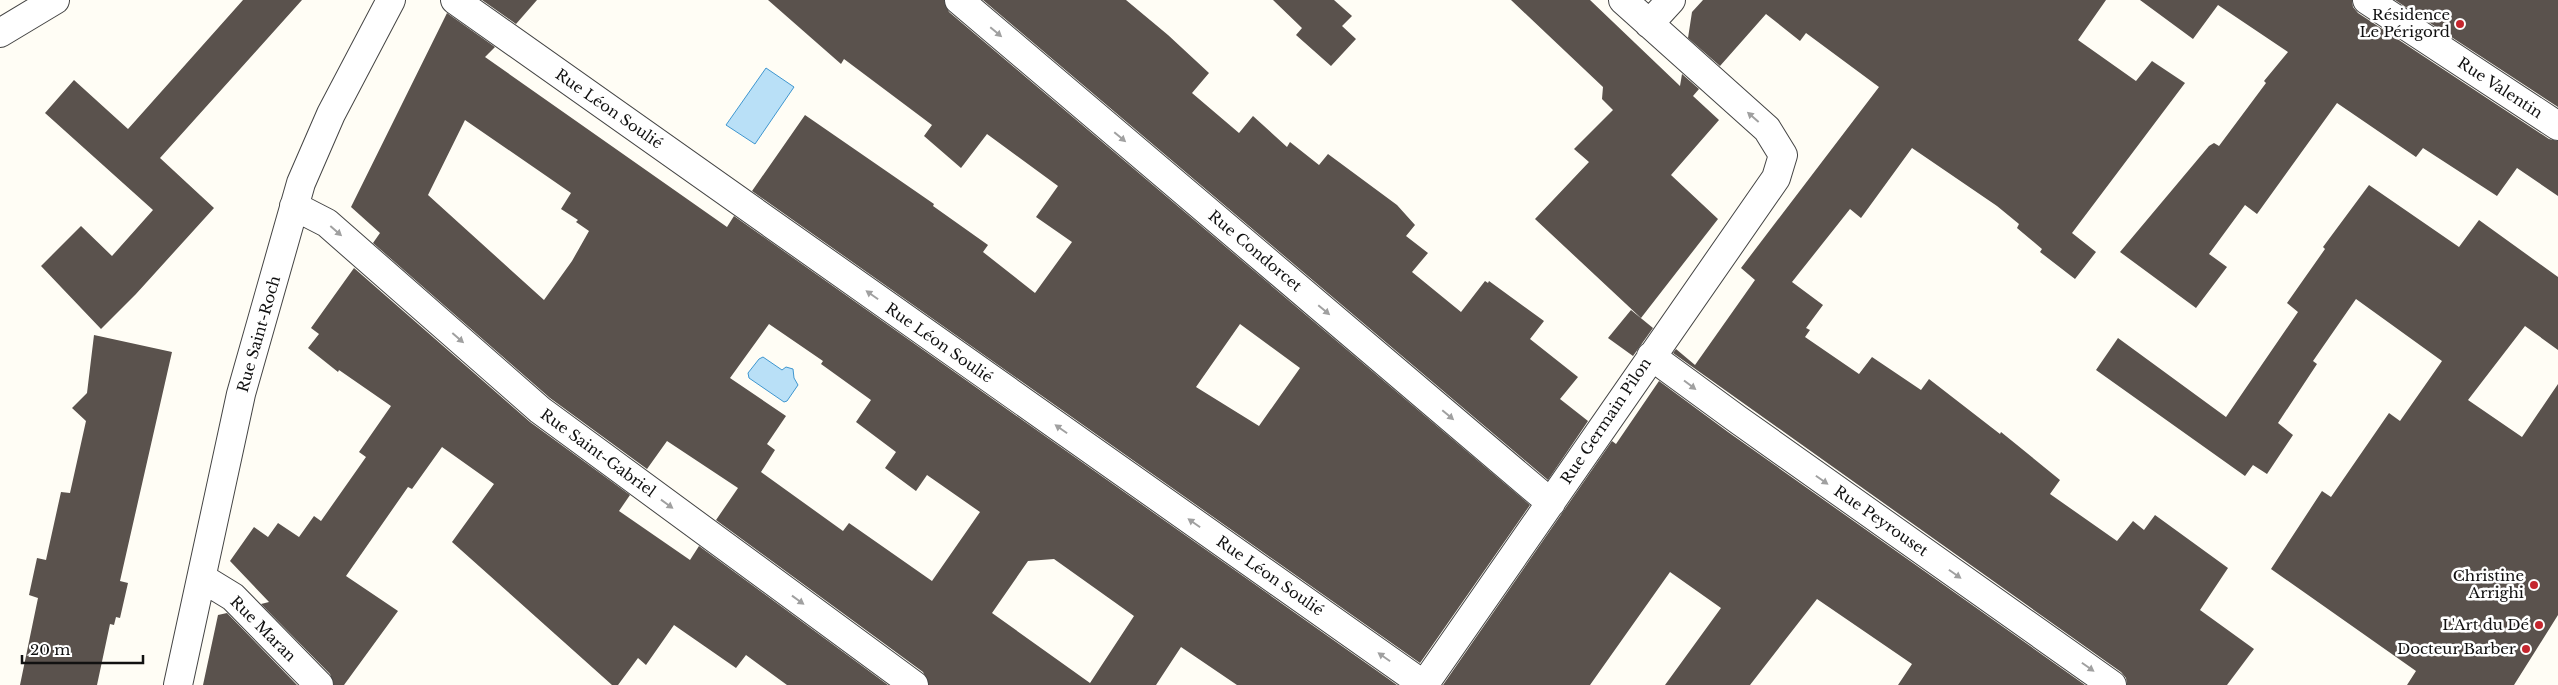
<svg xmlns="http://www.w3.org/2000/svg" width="2558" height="685" viewBox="0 0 2558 685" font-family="'Libre Baskerville',serif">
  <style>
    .water { fill: #b9e0f7; stroke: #3f96cf }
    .building { fill: #5a524d; fill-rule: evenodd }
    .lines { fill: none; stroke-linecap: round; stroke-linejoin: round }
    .minor-casing { stroke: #444; stroke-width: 30 }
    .minor { stroke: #fff; stroke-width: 28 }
    .oneway { fill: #a0a0a0 }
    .poi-dot { fill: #c4262e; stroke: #fff; stroke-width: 2 }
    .labels { text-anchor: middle; stroke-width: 5; stroke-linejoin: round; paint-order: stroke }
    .poi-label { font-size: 15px; fill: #111; stroke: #fff; text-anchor: end }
    .street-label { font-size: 15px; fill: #111; stroke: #fff }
  </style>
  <rect width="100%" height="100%" fill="#fffdf5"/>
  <path class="water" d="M 766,68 L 794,87 L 755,144 L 726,125 Z
    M 763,357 L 782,370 L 786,367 L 793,369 L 794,378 L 798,385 L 787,401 L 784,402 L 749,378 L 748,373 L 759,359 Z"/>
  <path class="building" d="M 243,0 L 302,0 L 160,158 L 214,208 L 136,294 L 101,329 L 41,266 L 81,226 L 112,256 L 153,210 L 45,113 L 74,80 L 128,129 Z
    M 482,0 L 537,0 L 516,24 Z
    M 768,0 L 944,0 L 949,12 L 1530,505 L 1420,663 L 752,191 L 805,115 L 934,204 L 933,206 L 988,245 L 983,252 L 1035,293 L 1072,242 L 1036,217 L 1058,186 L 987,134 L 961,168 L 924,136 L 932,125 L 844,59 L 841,64 ZM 1240,324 L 1300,368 L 1259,426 L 1196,387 Z
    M 983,0 L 1126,0 L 1168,35 L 1209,73 L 1192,93 L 1239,133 L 1253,116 L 1287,147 L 1290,142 L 1319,165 L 1328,154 L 1397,205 L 1415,225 L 1406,236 L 1428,253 L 1412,272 L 1461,312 L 1485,281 L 1488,283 L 1489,281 L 1544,321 L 1530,339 L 1578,377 L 1560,399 L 1588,421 L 1548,480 Z
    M 1273,0 L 1334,0 L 1352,16 L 1342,26 L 1356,39 L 1331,66 L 1296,35 L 1302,28 Z
    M 1511,0 L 1590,0 L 1680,86 L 1682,74 L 1699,89 L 1693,96 L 1719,120 L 1671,175 L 1718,219 L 1641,318 L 1535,219 L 1589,162 L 1574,149 L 1613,110 L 1602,99 L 1603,87 Z
    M 1703,0 L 2106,0 L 2078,40 L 2136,81 L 2152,61 L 2185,83 L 2072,233 L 2096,252 L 2075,279 L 2040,252 L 2042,249 L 2017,228 L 2019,224 L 1997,206 L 1912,148 L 1861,218 L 1850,209 L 1792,282 L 1823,305 L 1806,328 L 1810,330 L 1805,337 L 1859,374 L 1872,357 L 1921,390 L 1929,379 L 2000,434 L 2001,432 L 2060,480 L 2050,494 L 2117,541 L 2133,521 L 2144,530 L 2155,515 L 2228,568 L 2200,610 L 2254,649 L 2227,685 L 2127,685 L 2126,678 L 2121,672 L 1673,353 L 1676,349 L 1695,365 L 1755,280 L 1741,268 L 1879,87 L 1806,33 L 1800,41 L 1766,14 L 1720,66 L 1688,38 L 1692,12 Z
    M 2140,0 L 2352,0 L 2353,7 L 2358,13 L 2549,139 L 2558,141 L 2558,196 L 2517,168 L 2497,196 L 2423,148 L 2416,157 L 2337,103 L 2257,214 L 2245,205 L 2209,254 L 2227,267 L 2196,308 L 2120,252 L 2209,146 L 2214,143 L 2219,146 L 2266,83 L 2264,81 L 2288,52 L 2218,5 L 2193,39 Z
    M 2395,0 L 2558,0 L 2558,107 Z
    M 447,13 L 495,47 L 485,57 L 727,227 L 734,216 L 1397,685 L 1237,685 L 1181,647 L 1156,685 L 929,685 L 923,672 L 716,520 L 738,488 L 667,441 L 647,469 L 550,398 L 373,243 L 380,233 L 351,207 ZM 465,120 L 571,193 L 561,209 L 578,220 L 576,222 L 589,231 L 572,261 L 544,300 L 428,195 ZM 769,324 L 823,361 L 821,364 L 871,400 L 856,422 L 896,452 L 885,468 L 916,491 L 927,475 L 980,512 L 932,581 L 849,523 L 843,531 L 761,472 L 775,450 L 767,444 L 786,416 L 730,378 ZM 1054,559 L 1134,616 L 1090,683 L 992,613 L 1028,561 Z
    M 2369,185 L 2459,247 L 2479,220 L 2558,277 L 2558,350 L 2525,326 L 2468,400 L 2522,437 L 2558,384 L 2558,615 L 2514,685 L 2407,685 L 2416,671 L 2271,569 L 2322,491 L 2331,497 L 2389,413 L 2400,421 L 2442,361 L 2356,299 L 2313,361 L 2317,364 L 2278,423 L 2293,435 L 2267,474 L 2253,465 L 2245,476 L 2096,370 L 2118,338 L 2226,417 L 2298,312 L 2287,303 L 2325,249 L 2323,247 Z
    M 354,268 L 530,422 L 630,495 L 619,511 L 690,560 L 699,546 L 888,685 L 787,685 L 746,655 L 736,668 L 674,625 L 646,665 L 638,658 L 618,685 L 612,685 L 452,542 L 494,484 L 442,447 L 412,489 L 408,487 L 346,576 L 398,611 L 344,685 L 334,685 L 330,674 L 261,604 L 269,602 L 230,561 L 254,527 L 268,537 L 278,523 L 299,537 L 314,516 L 321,521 L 366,457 L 359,452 L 391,406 L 339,370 L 338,372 L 308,348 L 319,334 L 311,328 Z
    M 1631,310 L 1653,328 L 1633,356 L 1608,338 Z
    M 94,335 L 172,352 L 120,581 L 128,583 L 120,618 L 116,617 L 114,625 L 110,624 L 97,685 L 20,685 L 38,598 L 29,595 L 37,558 L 46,560 L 61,492 L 70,493 L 86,421 L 72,408 L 87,393 Z
    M 1659,381 L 1728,432 L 2085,685 L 1898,685 L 1912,664 L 1817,599 L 1750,685 L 1665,685 L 1721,608 L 1670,572 L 1590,685 L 1443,685 L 1612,441 L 1616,444 Z
    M 227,613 L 297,685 L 203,685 L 218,615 Z"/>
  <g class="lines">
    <defs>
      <path id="minor" d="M 455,0 L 1424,685
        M 959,0 L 1551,503
        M 2367,0 L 2558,126
        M 1649,24 L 1671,0
        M 0,33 L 55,0
        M 294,206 L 327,223 L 540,410 L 914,685
        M 1651,356 L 1737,419 L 2112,685
        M 202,578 L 233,597 L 319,685
        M 178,685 L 241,394 L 301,183 L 331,114 L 391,0
        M 1424,685 L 1776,178 L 1783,155 L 1767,129 L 1623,0"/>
    </defs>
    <use href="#minor" class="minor-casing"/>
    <use href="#minor" class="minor"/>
  </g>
  <defs><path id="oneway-solid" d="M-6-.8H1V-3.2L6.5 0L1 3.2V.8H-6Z" transform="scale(1.25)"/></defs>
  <g class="oneway">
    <use href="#oneway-solid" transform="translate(996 32) rotate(40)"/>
    <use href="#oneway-solid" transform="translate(1753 117) rotate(-139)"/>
    <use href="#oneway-solid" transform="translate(1120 137) rotate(40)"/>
    <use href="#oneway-solid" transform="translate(336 231) rotate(41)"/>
    <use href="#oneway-solid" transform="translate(872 295) rotate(-145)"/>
    <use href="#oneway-solid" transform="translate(1324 310) rotate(40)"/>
    <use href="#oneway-solid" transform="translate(458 338) rotate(41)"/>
    <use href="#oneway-solid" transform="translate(1690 385) rotate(37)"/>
    <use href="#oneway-solid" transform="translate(1448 415) rotate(40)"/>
    <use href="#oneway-solid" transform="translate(1061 429) rotate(-145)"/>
    <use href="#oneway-solid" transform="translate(1822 480) rotate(35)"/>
    <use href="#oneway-solid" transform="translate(667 504) rotate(36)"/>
    <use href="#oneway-solid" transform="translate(1194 523) rotate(-145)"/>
    <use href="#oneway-solid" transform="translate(1955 574) rotate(35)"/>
    <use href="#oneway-solid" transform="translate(798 600) rotate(36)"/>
    <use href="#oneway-solid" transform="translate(1384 657) rotate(-145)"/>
    <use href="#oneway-solid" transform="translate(2088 667) rotate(35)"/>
  </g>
  <g class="poi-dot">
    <circle cx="2460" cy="24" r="5"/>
    <circle cx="2534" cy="585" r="5"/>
    <circle cx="2539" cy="625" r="5"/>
    <circle cx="2526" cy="649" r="5"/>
  </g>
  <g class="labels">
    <g class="poi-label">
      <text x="2450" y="20">Résidence<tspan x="2450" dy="17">Le Périgord</tspan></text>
      <text x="2524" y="581">Christine<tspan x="2524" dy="17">Arrighi</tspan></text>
      <text x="2529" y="630">L'Art du Dé</text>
      <text x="2516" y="654">Docteur Barber</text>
    </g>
    <g class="street-label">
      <text transform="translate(2500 88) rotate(33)" y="5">Rue Valentin</text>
      <text transform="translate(609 109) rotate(35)" y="5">Rue Léon Soulié</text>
      <text transform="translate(1255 251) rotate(40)" y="5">Rue Condorcet</text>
      <text transform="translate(259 334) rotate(-74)" y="5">Rue Saint-Roch</text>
      <text transform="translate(939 343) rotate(35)" y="5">Rue Léon Soulié</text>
      <text transform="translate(1606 421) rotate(-56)" y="5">Rue Germain Pilon</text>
      <text transform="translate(598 453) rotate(36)" y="5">Rue Saint-Gabriel</text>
      <text transform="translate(1881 521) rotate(35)" y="5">Rue Peyrouset</text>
      <text transform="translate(1270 576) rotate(35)" y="5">Rue Léon Soulié</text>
      <text transform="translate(263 629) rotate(45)" y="5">Rue Maran</text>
    </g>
  </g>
  <path d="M22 655v8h121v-8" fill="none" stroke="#111111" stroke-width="2.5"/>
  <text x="30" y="655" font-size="15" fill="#111111" stroke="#ffffff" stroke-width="4" paint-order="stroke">20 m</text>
</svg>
